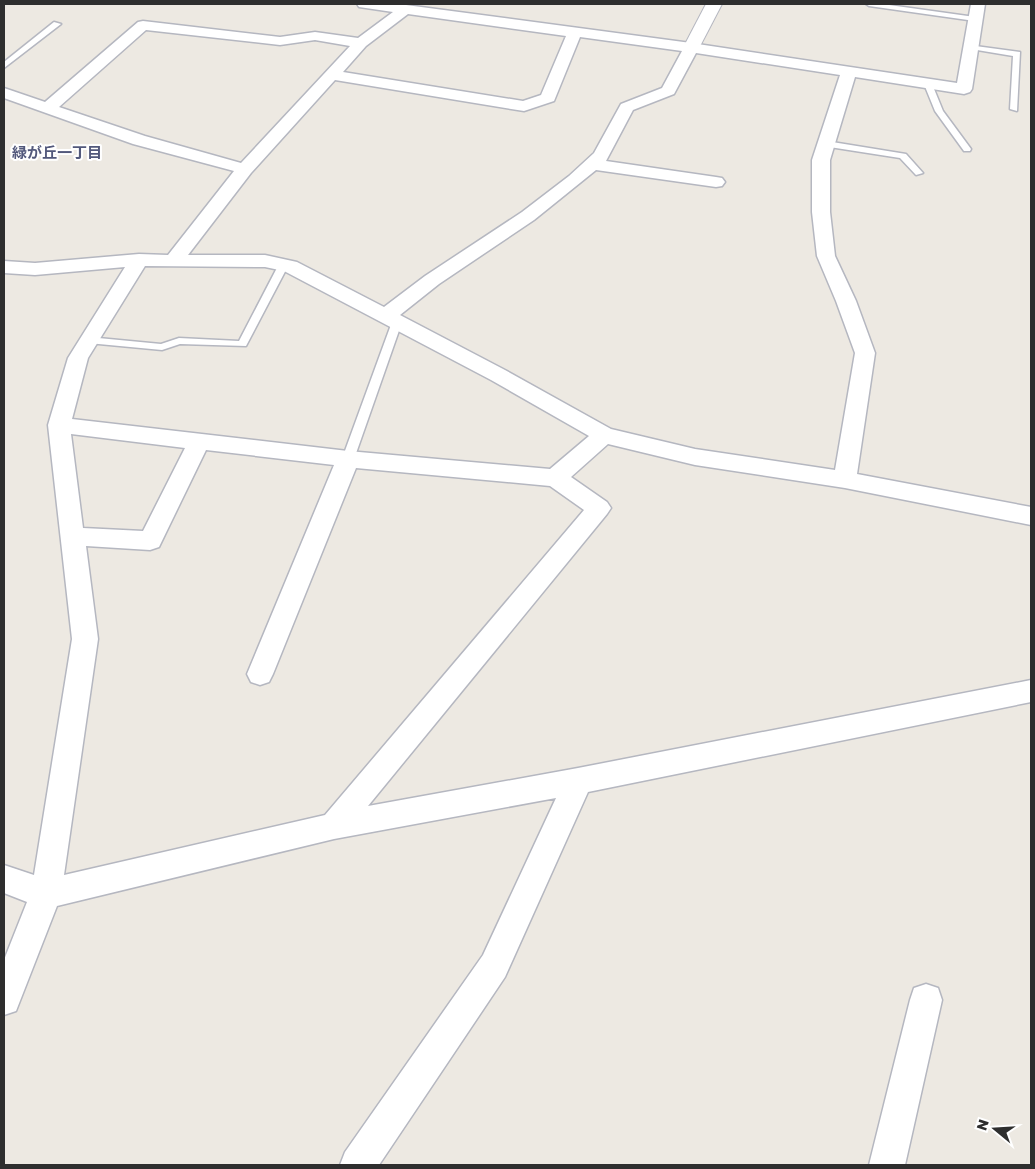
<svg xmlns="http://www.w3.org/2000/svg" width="1035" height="1169" viewBox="0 0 1035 1169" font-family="'Golos Text','Noto Sans JP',sans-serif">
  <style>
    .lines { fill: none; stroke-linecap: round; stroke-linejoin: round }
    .service-casing { stroke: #b5b7c0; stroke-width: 3 }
    .minor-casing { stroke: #b5b7c0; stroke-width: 3 }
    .tertiary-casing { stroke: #b5b7c0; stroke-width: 2 }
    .service { fill: #fff; fill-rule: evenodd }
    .minor { fill: #fff; fill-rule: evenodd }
    .tertiary { fill: #fff; fill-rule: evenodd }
    .labels { text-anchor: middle; stroke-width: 4; stroke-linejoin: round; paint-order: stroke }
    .far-neighbourhood-label { font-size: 15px; font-weight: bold; fill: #52587b; stroke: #fff }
  </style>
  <rect width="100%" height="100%" fill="#ede9e2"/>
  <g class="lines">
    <defs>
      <path id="service" d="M 866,4 L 882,4 L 975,17 L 979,19 L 975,21 L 869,6 Z
        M 54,22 L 61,24 L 4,68 L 4,62 Z
        M 968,45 L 1020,52 L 1017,111 L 1010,109 L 1013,56 L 971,49 L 968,49 Z
        M 925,82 L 932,84 L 943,111 L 971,149 L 970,151 L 964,151 L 935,111 L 924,84 Z
        M 826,141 L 906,154 L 923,173 L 916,175 L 900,158 L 823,146 L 822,144 Z
        M 284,261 L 289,264 L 246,346 L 180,344 L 162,350 L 88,343 L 83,340 L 88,337 L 161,344 L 179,338 L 239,341 L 279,264 Z
        M 397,319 L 402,322 L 354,459 L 352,462 L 344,462 L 342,459 L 392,322 Z"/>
      <path id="minor" d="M 357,4 L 406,5 L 691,43 L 957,83 L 971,4 L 985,4 L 972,89 L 970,92 L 964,94 L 855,77 L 830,160 L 830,212 L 835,256 L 856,301 L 875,353 L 857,474 L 1031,507 L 1031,525 L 845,488 L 695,465 L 608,444 L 571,477 L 607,502 L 611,508 L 607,514 L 368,806 L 578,768 L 1031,680 L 1031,702 L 588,792 L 505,977 L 379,1165 L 340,1165 L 345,1152 L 483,955 L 556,798 L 334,839 L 57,906 L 16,1011 L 4,1015 L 4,960 L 27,902 L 4,893 L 4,865 L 34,875 L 72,639 L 48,425 L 68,358 L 125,267 L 35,275 L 4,273 L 4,261 L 35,263 L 139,254 L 168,255 L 234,171 L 133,144 L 4,98 L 4,88 L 45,102 L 138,22 L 143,21 L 280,37 L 315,32 L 358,38 L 393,12 L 359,7 ZM 408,14 L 566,36 L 541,95 L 523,101 L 343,72 L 366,46 ZM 146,30 L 280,45 L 315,40 L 350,46 L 241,163 L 145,136 L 59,107 ZM 580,37 L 682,51 L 662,88 L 621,104 L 594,153 L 569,176 L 522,212 L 425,276 L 384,307 L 297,262 L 265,255 L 188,255 L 251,173 L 335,80 L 524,111 L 554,101 ZM 696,53 L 840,75 L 812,160 L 812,212 L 817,256 L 836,301 L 855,353 L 835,470 L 695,449 L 611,429 L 505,370 L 400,315 L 439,284 L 534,220 L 596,170 L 716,187 L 722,186 L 725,182 L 722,178 L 716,177 L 606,161 L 633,110 L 674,94 ZM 145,266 L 265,267 L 284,271 L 491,380 L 589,436 L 550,469 L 348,451 L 72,419 L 88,358 ZM 71,434 L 185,448 L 143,531 L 83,528 ZM 206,450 L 334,465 L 247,674 L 251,682 L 260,685 L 269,682 L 273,674 L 356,468 L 550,486 L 584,510 L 325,815 L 64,875 L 98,639 L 86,546 L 150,550 L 159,547 Z
        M 926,984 L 938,988 L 942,1000 L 905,1165 L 869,1165 L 910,1000 L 914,988 Z"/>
      <path id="tertiary" d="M 706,4 L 722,4 L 697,52 L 685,52 L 683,48 Z"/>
    </defs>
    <use href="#service" class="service-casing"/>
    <use href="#minor" class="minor-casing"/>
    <use href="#tertiary" class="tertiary-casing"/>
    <use href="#service" class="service"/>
    <use href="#minor" class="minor"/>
    <use href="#tertiary" class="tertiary"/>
  </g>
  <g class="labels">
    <g class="far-neighbourhood-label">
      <text x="57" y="158">緑が丘一丁目</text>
    </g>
  </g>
  <rect width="1035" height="1169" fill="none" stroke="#2e2e2e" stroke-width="10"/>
  <g transform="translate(995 1129) rotate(288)" stroke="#ffffff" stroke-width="4" paint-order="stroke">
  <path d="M0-4L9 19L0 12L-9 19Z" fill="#2e2e2e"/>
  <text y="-8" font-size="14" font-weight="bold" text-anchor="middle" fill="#2e2e2e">N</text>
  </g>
</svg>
